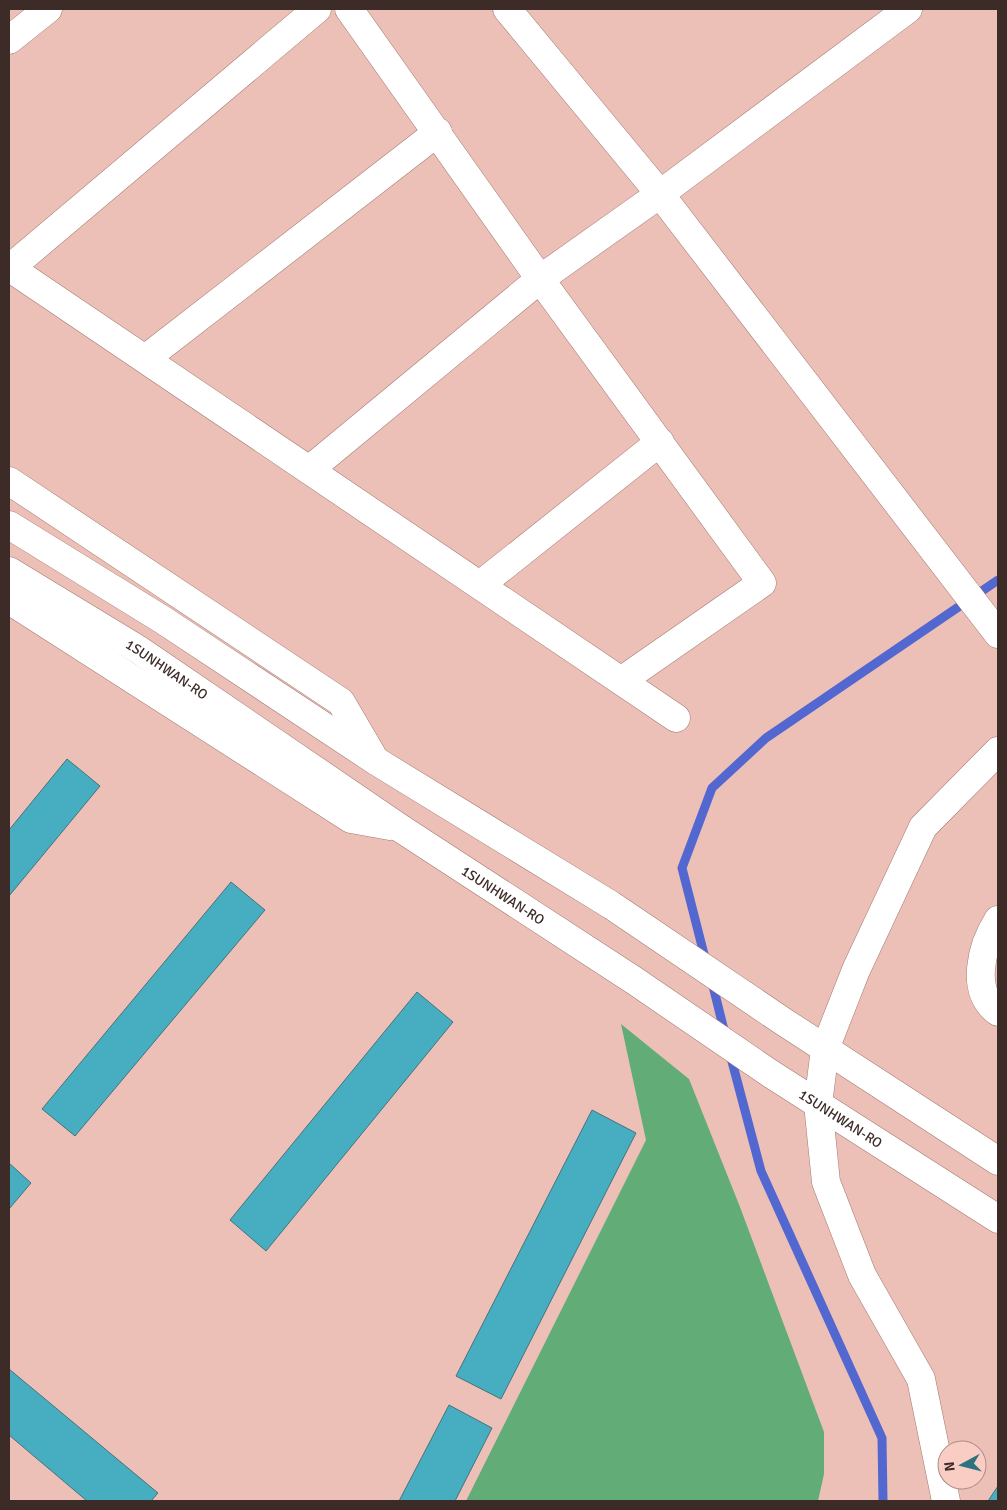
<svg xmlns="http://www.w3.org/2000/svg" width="1007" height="1510" viewBox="0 0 1007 1510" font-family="Signika,sans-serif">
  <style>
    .green { fill: #62ad77 }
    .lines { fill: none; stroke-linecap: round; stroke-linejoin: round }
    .stream { stroke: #5267cf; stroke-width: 9 }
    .building { fill: #47adc0; stroke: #44737c }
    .street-casing { stroke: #a27970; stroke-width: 29 }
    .secondary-casing { stroke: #a27970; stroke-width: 29 }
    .street { stroke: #fff; stroke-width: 28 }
    .secondary { stroke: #fff; stroke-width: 28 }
    .labels { text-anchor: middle; stroke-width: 4.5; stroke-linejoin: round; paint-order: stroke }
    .street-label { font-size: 14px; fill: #3d2b28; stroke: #facdc4 }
  </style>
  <rect width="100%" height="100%" fill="#edc0b7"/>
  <path class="green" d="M 621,1024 L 689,1079 L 740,1207 L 824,1432 L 824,1474 L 818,1501 L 466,1501 L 646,1140 Z"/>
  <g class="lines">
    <path class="stream" d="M 706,962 L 682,868 L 712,788 L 766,738 L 998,580
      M 712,982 L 725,1034
      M 730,1054 L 761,1171 L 882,1438 L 883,1501"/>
  </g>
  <path class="building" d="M 67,759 L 100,786 L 9,896 L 9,830 Z
    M 231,882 L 265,910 L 75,1136 L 42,1109 Z
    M 417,992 L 453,1022 L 266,1251 L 230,1220 Z
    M 592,1110 L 636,1133 L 501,1399 L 456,1376 Z
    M 9,1163 L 31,1183 L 9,1209 Z
    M 9,1369 L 158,1493 L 151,1501 L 87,1501 L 9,1435 Z
    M 449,1405 L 492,1428 L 455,1501 L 399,1501 Z
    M 998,1486 L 998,1501 L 988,1501 Z"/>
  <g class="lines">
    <defs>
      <path id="street" d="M 317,9 L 10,268 L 676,718
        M 349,9 L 540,279 L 762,583 L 621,681
        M 507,9 L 660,194 L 998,634
        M 145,359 L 438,132
        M 309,470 L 540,279 L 660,194 L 908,9
        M 480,585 L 660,442
        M 998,920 C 982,945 969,991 998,1012
        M 946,1501 L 921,1379 L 862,1275 L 826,1182 L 818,1104 L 825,1049 L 856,970 L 923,827 L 998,751"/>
      <g id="secondary">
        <path d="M 9,40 L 48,9"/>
        <path d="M 9,481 L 341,702 L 372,755"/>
        <path d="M 9,525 L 163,620 L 376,761 L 611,905 L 784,1022 L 998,1161"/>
        <path id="s1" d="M 9,571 L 139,650 L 400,828 L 635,981 L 771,1074 L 998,1219"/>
        <path d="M 9,600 L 351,819 L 390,826"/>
      </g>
    </defs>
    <use href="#street" class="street-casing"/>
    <use href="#secondary" class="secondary-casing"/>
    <use href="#street" class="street"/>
    <use href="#secondary" class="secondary"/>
  </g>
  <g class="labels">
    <g class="street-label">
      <text dy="5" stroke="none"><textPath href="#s1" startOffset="186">1SUNHWAN-RO</textPath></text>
      <text dy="5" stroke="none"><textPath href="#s1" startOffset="591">1SUNHWAN-RO</textPath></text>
      <text dy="5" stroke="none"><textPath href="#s1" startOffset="996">1SUNHWAN-RO</textPath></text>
    </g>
  </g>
  <rect width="1007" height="1510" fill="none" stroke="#3d2b28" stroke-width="20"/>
  <g transform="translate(962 1465) rotate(263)"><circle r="24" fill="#facdc4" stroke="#ae8c86"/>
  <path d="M0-4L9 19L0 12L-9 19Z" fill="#2c727f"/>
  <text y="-8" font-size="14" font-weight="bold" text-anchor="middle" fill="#3d2b28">N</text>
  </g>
</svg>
